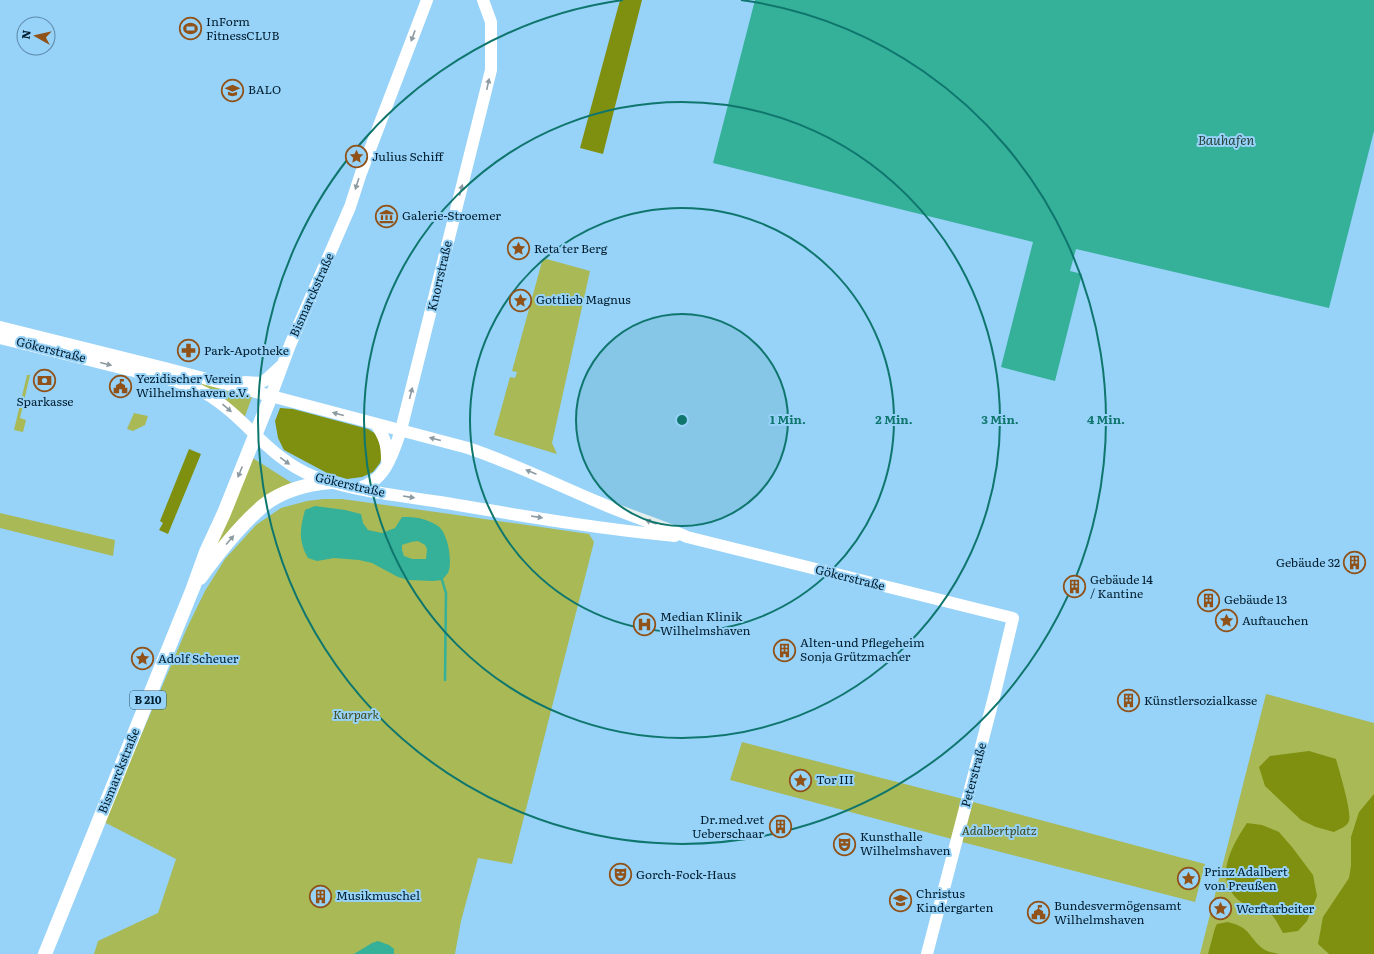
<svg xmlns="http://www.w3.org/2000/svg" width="1374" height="954" viewBox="0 0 1374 954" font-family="Literata,serif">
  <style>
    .green { fill: #a8b956 }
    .forest { fill: #7f9010 }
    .water { fill: #35b099; fill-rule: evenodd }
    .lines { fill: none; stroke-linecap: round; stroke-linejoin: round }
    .stream { stroke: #35b099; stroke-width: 2.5 }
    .secondary { stroke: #fff; stroke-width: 12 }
    .primary { stroke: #fff; stroke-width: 14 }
    .oneway { fill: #8c9aa1 }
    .ring { fill: none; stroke: #0f766e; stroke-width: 2 }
    .labels { text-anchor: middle; stroke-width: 4; stroke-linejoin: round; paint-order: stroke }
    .shield { fill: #97d2f8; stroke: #2d546b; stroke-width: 1 }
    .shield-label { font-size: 11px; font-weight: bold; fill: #001e2f }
    .poi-label { font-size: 12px; fill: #001e2f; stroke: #97d2f8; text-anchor: start }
    .street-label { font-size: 12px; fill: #001e2f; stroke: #97d2f8 }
    .park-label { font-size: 12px; font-style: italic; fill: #3f4619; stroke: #97d2f8 }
    .water-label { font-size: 13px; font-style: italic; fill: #27413b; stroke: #97d2f8 }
    .centre { fill: #0f766e; stroke: #97d2f8; stroke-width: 2 }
    .ring-label { font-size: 12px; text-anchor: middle; font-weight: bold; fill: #0f766e; stroke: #97d2f8; stroke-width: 4; stroke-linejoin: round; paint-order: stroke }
  </style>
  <rect width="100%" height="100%" fill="#97d2f8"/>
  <path class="green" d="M 543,258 L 590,271 L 552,443 L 557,454 L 494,435 L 510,377 L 515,378 L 517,372 L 512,371 Z
    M 27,375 L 30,375 L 20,418 L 26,420 L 23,432 L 14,430 Z
    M 190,380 L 252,397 L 244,419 Z
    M 134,413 L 148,416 L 145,425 L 133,431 L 127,429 Z
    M 253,458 L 292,483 L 264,497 L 210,557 Z
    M 323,499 L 342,499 L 450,514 L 589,534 L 594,542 L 512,864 L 478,858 L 461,921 L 455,954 L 94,954 L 98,941 L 158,913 L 176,859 L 104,822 L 187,628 L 205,591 L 225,559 L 256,525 L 281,508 L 307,501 Z
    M 0,513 L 115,540 L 113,556 L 0,528 Z
    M 1266,694 L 1374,723 L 1374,954 L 1200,954 Z
    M 742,742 L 963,799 L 952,839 L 730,780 Z
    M 973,802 L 1205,864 L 1195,902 L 962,842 Z"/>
  <path class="forest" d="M 620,0 L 642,0 L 603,154 L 580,148 Z
    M 280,408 L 293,409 L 368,429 L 376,434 L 383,453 L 380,463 L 373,472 L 362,477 L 347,479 L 327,473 L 284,450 L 278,438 L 275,421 Z
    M 189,449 L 201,454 L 168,534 L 159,530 L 163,523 L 160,521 Z
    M 1309,751 L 1336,759 C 1339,770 1352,812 1349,821 C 1347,827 1339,829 1334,832 L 1316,827 L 1301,820 L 1265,786 L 1259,767 L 1270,756 Z
    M 1374,794 L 1374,954 L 1329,954 L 1318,944 L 1323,917 L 1349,878 L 1351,866 L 1351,837 L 1359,812 Z
    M 1247,823 L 1262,825 L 1279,832 L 1292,847 L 1313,875 L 1317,896 L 1307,921 L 1298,931 L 1283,933 C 1275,919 1272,910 1256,906 C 1251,905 1245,905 1241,902 C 1212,880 1231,847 1247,823 Z
    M 1228,922 C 1251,928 1247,935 1262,948 C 1266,952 1274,953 1279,954 L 1208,954 L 1215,928 L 1217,924 Z"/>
  <path class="water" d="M 755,0 L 1374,0 L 1374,131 L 1329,308 L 1076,249 L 1070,271 L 1082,274 L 1055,381 L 1001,367 L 1033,242 L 713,163 Z
    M 315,506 L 345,510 L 361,514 L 363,523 L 368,530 L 382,533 L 395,528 L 402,517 C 417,517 425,518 438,526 C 448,533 453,562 448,573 C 446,575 444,578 442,580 L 433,581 L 408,580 L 398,577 L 372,563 L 359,560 L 334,558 L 317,561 L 308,558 C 298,540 300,529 305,510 ZM 418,541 L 425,545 L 427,549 L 426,559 L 412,559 L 404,556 L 402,550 L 402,545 L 411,542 Z
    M 378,941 L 389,945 L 394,949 L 394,954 L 354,954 L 372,943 Z"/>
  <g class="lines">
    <path class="stream" d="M 442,580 L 446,593 L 445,680"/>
    <path class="secondary" d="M 0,327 L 165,368 L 468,448 C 513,463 555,484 598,502 C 627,515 657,524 687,537 L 1013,618 L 995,693 L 927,954
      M 0,338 C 43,348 86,359 129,370 C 154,376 183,381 205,393 C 245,416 269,459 313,476 C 353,492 398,495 440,502 C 518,515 597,529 675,536
      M 236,385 L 245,382 L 260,383 L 267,379 L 281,366
      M 271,396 L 290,345 L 350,207 L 361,173 L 427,0
      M 376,424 C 385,438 387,444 387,460
      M 358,488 C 385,482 393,454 401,430 L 491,70 L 491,22 L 483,0"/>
    <path class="primary" d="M 200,578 C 219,552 240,525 264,505 C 282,491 308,484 331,482
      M 45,954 L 193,588 L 206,552 L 224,513 L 271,396"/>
  </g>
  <defs><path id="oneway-solid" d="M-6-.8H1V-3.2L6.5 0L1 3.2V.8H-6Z"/></defs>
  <g class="oneway">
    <use href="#oneway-solid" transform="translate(413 36) rotate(110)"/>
    <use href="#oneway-solid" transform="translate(488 84) rotate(-78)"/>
    <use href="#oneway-solid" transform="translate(357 184) rotate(108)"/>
    <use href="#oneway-solid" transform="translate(461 190) rotate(-75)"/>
    <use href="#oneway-solid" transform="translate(106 364) rotate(14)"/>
    <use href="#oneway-solid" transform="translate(411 393) rotate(-76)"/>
    <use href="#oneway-solid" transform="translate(227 408) rotate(40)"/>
    <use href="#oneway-solid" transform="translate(338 414) rotate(-165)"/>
    <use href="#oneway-solid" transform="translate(435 439) rotate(-165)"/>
    <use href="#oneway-solid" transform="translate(285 461) rotate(36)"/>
    <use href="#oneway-solid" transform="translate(240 472) rotate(112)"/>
    <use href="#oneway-solid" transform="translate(531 472) rotate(-157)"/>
    <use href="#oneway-solid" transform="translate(409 497) rotate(9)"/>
    <use href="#oneway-solid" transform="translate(537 517) rotate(9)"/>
    <use href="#oneway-solid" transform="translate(651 522) rotate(-160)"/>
    <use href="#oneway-solid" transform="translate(230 540) rotate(-49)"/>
  </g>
  <circle cx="682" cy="420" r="106" fill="#0f766e" fill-opacity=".12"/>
  <g class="ring">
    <circle cx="682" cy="420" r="106"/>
    <circle cx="682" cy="420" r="212"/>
    <circle cx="682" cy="420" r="318"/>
    <path d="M741 0A424 424 0 1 1 623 0"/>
  </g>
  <defs>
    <symbol id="stadium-ring" viewBox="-11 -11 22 22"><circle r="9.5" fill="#97d2f8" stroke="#905218" stroke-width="1.5"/><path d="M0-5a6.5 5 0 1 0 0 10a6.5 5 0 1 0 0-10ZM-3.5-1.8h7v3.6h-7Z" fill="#905218"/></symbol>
    <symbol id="school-ring" viewBox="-11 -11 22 22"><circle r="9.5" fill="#97d2f8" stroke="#905218" stroke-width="1.5"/><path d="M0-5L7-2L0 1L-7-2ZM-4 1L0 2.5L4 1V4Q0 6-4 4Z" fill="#905218"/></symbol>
    <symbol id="sight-ring" viewBox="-11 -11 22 22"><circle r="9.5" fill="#97d2f8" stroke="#905218" stroke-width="1.5"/><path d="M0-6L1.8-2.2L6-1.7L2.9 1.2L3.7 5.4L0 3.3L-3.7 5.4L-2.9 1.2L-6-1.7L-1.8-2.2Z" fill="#905218"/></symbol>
    <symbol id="museum-ring" viewBox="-11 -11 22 22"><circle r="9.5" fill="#97d2f8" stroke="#905218" stroke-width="1.5"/><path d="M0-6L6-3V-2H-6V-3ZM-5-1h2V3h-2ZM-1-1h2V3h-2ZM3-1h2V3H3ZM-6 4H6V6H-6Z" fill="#905218"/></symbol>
    <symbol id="pharmacy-ring" viewBox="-11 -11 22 22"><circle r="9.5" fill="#97d2f8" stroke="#905218" stroke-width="1.5"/><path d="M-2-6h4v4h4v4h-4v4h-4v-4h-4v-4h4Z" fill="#905218"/></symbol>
    <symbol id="bank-ring" viewBox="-11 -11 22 22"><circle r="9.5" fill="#97d2f8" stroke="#905218" stroke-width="1.5"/><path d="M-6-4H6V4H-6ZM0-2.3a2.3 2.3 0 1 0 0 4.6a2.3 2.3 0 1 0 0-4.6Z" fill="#905218"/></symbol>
    <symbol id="civic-ring" viewBox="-11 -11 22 22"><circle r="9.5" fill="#97d2f8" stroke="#905218" stroke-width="1.5"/><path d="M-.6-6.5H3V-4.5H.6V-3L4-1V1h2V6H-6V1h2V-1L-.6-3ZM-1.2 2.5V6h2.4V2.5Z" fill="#905218"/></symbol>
    <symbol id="building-ring" viewBox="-11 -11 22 22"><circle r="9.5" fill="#97d2f8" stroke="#905218" stroke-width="1.5"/><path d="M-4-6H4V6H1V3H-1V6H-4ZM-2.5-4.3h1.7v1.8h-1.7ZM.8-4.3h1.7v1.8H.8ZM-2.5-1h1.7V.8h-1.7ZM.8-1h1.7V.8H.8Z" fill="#905218"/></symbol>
    <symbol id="hospital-ring" viewBox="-11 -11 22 22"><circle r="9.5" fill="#97d2f8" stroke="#905218" stroke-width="1.5"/><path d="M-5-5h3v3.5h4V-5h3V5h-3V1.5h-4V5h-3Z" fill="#905218"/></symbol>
    <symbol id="theatre-ring" viewBox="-11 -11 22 22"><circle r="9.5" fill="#97d2f8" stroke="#905218" stroke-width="1.5"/><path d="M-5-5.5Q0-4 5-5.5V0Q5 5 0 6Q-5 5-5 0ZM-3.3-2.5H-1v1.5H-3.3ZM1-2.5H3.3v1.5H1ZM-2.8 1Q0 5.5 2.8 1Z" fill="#905218"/></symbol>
  </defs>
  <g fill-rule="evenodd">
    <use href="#stadium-ring" x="178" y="16" width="25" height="25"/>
    <use href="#school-ring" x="220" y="78" width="25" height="25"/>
    <use href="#sight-ring" x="344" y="144" width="25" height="25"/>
    <use href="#museum-ring" x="374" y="204" width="25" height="25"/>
    <use href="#sight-ring" x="506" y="236" width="25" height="25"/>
    <use href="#sight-ring" x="508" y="288" width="25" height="25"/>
    <use href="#pharmacy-ring" x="176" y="338" width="25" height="25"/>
    <use href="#bank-ring" x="32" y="368" width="25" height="25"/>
    <use href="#civic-ring" x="108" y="374" width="25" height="25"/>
    <use href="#building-ring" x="1342" y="550" width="25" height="25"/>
    <use href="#building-ring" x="1062" y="574" width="25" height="25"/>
    <use href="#building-ring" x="1196" y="588" width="25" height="25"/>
    <use href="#sight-ring" x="1214" y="608" width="25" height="25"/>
    <use href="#hospital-ring" x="632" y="612" width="25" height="25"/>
    <use href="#building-ring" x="772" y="638" width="25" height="25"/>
    <use href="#sight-ring" x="130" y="646" width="25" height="25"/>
    <use href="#building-ring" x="1116" y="688" width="25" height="25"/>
    <use href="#sight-ring" x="788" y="768" width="25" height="25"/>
    <use href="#building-ring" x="768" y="814" width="25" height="25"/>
    <use href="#theatre-ring" x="832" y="832" width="25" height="25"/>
    <use href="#theatre-ring" x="608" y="862" width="25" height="25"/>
    <use href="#sight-ring" x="1176" y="866" width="25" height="25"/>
    <use href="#building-ring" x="308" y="884" width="25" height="25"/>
    <use href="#school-ring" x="888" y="888" width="25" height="25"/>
    <use href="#sight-ring" x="1208" y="896" width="25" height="25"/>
    <use href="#civic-ring" x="1026" y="900" width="25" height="25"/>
  </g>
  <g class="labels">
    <rect class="shield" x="130" y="691" width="36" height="18" rx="3"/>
    <g class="shield-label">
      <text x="148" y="704">B 210</text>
    </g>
    <g class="poi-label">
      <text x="206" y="26">InForm<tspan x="206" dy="14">FitnessCLUB</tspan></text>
      <text x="248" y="94">BALO</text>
      <text x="372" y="161">Julius Schiff</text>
      <text x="402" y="220">Galerie-Stroemer</text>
      <text x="534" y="253">Reta ter Berg</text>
      <text x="536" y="304">Gottlieb Magnus</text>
      <text x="204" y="355">Park-Apotheke</text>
      <text x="136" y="383">Yezidischer Verein<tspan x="136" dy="14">Wilhelmshaven e.V.</tspan></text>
      <text x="45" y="406" text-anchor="middle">Sparkasse</text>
      <text x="1340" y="567" text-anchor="end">Gebäude 32</text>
      <text x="1090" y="584">Gebäude 14<tspan x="1090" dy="14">/ Kantine</tspan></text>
      <text x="1224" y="604">Gebäude 13</text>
      <text x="660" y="621">Median Klinik<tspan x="660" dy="14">Wilhelmshaven</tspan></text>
      <text x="1242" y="625">Auftauchen</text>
      <text x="800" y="647">Alten-und Pflegeheim<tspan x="800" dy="14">Sonja Grützmacher</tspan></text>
      <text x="158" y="663">Adolf Scheuer</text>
      <text x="1144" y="705">Künstlersozialkasse</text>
      <text x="816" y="784">Tor III</text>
      <text x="764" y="824" text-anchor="end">Dr.med.vet<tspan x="764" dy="14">Ueberschaar</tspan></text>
      <text x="860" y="841">Kunsthalle<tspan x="860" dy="14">Wilhelmshaven</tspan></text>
      <text x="1204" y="876">Prinz Adalbert<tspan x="1204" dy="14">von Preußen</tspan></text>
      <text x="636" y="879">Gorch-Fock-Haus</text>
      <text x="916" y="898">Christus<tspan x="916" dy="14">Kindergarten</tspan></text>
      <text x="336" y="900">Musikmuschel</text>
      <text x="1054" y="910">Bundesvermögensamt<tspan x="1054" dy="14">Wilhelmshaven</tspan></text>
      <text x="1236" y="913">Werftarbeiter</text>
    </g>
    <g class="street-label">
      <text transform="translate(440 276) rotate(-77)" y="4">Knorrstraße</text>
      <text transform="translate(312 295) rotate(-66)" y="4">Bismarckstraße</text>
      <text transform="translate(51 350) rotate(14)" y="4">Gökerstraße</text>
      <text transform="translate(350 485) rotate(13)" y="4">Gökerstraße</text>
      <text transform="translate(850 578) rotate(14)" y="4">Gökerstraße</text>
      <text transform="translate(119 771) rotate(-68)" y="4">Bismarckstraße</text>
      <text transform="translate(974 775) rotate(-75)" y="4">Peterstraße</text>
    </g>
    <g class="park-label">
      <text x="356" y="719">Kurpark</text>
      <text x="999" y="835">Adalbertplatz</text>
    </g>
    <g class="water-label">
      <text x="1226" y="145">Bauhafen</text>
    </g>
  </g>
  <circle cx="682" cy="420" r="6" class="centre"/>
  <g class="ring-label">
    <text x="788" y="424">1 Min.</text>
    <text x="894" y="424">2 Min.</text>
    <text x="1000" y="424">3 Min.</text>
    <text x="1106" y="424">4 Min.</text>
  </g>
  <g transform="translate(36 36) rotate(278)"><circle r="19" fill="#97d2f8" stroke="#5b8aa8"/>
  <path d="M0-3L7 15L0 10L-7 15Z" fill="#905218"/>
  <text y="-6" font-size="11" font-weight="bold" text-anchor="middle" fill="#001e2f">N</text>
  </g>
</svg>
